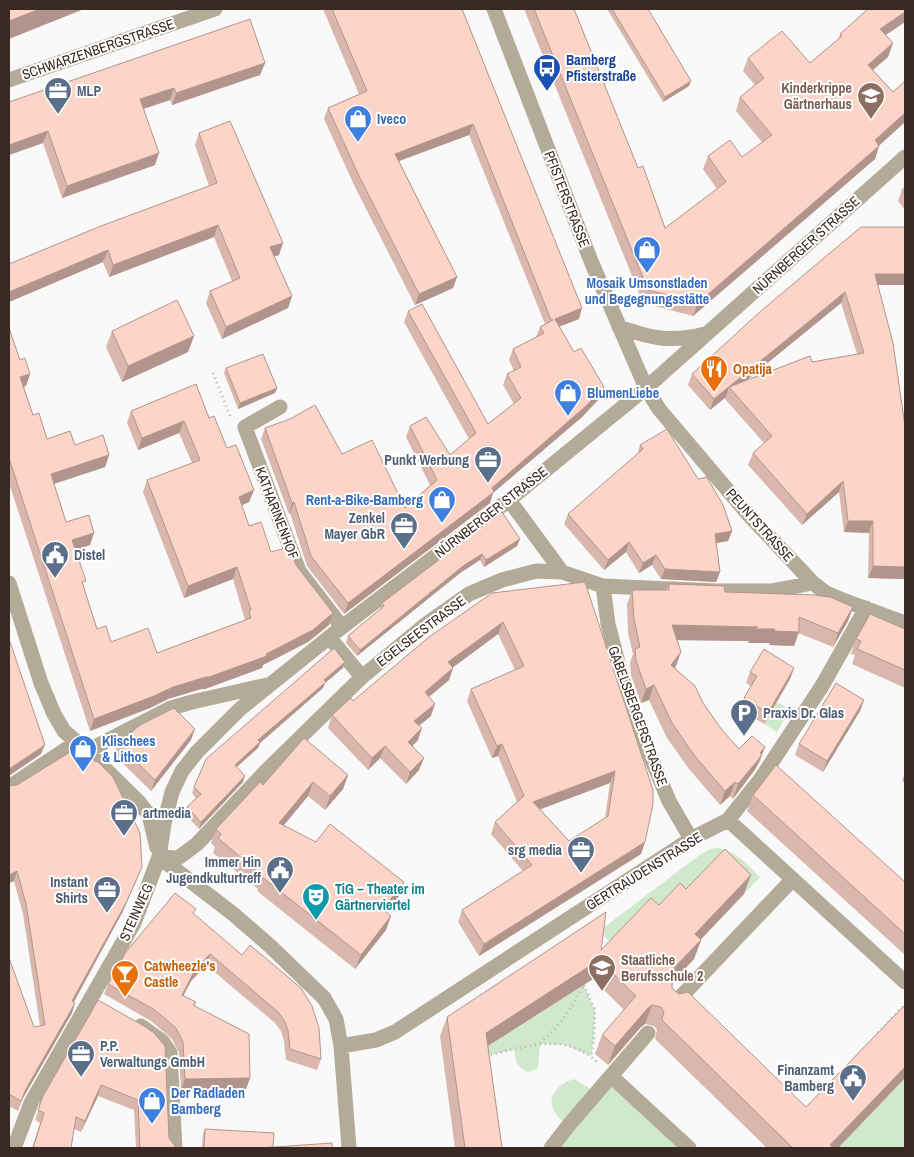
<svg xmlns="http://www.w3.org/2000/svg" width="914" height="1157" viewBox="0 0 914 1157" font-family="'Archivo Narrow',sans-serif">
  <style>
    .green { fill: #d0e9cd }
    .lines { fill: none; stroke-linecap: round; stroke-linejoin: round }
    .path { stroke: #b9b4b2; stroke-width: 3; stroke-dasharray: 1 4; stroke-linecap: butt }
    .minor { stroke: #b3ab97; stroke-width: 15 }
    .wall { fill: #dab7ac; fill-rule: evenodd }
    .shaded-wall { fill: #b1958c }
    .building { fill: #fdd5c8; stroke: #b1958c; fill-rule: evenodd }
    .labels { text-anchor: middle; stroke-width: 4; stroke-linejoin: round; paint-order: stroke }
    .street-label { font-size: 14px; fill: #382a22; stroke: #fff }
    .transit-label { font-size: 14px; font-weight: bold; fill: #164399; stroke: #fff; text-anchor: start }
    .education-label { font-size: 14px; font-weight: bold; fill: #785e54; stroke: #fff; text-anchor: end }
    .service-label { font-size: 14px; font-weight: bold; fill: #4e5e75; stroke: #fff; text-anchor: end }
    .shop-label { font-size: 14px; font-weight: bold; fill: #366cbe; stroke: #fff; text-anchor: start }
    .food-label { font-size: 14px; font-weight: bold; fill: #c56008; stroke: #fff; text-anchor: start }
    .culture-label { font-size: 14px; font-weight: bold; fill: #0d838f; stroke: #fff; text-anchor: start }
  </style>
  <rect width="100%" height="100%" fill="#f9f9f9"/>
  <path class="green" d="M 777,702 L 790,710 L 777,732 L 764,724 Z
    M 718,848 C 737,852 747,864 760,877 L 744,894 L 631,962 L 599,931 L 701,854 L 710,849 Z
    M 584,985 L 595,1010 L 594,1038 L 591,1056 L 565,1045 L 540,1044 L 538,1068 L 529,1072 C 517,1069 516,1061 514,1050 L 480,1057 L 479,1052 Z
    M 611,1076 L 689,1148 L 551,1148 L 567,1126 C 563,1121 557,1116 554,1111 C 546,1095 560,1083 574,1079 L 596,1092 Z
    M 905,1078 L 905,1148 L 838,1148 L 843,1143 Z"/>
  <g class="lines">
    <path class="path" d="M 213,373 L 230,416
      M 584,985 L 595,1010 L 594,1038 L 591,1056
      M 878,1033 L 905,1004
      M 540,1043 C 561,1025 571,1009 584,985
      M 486,1056 C 524,1047 566,1031 598,1063"/>
    <path class="minor" d="M 494,9 L 591,261 L 646,388 L 659,409 L 748,514 L 813,583 L 826,593 L 840,599 L 905,623
      M 9,80 L 215,9
      M 619,327 C 651,338 670,343 705,334
      M 280,407 L 245,427 L 299,571 L 342,627
      M 509,500 L 562,572
      M 9,583 L 41,683 L 54,714 L 64,731 L 87,751 L 138,801 L 149,815 L 157,848
      M 603,586 L 608,624 L 622,678 L 649,753 L 669,801 L 691,839
      M 329,637 L 362,677
      M 87,751 L 171,708 L 192,702 L 267,685
      M 9,787 L 77,742
      M 728,820 L 905,982
      M 159,857 L 178,858 L 197,844 L 266,771 L 362,677 L 425,625 L 469,594 L 502,580 L 536,571 L 562,572 L 603,586 L 717,591 L 771,591 L 813,583
      M 159,857 L 232,913 L 269,945 L 324,998 L 336,1019 L 341,1046 L 349,1148
      M 674,1004 L 793,879
      M 141,1026 L 162,1041 L 170,1053 L 175,1148
      M 341,1046 L 376,1040 L 395,1032 L 691,839 L 728,820 L 760,780 L 822,686 L 866,608
      M 611,1076 L 689,1148
      M 14,1148 L 31,1103 L 134,923 L 159,857 L 164,824 L 172,792 L 182,771 L 197,752 L 240,709 L 342,627 L 509,500 L 646,388 L 905,157
      M 551,1148 L 568,1126 L 648,1033"/>
  </g>
  <path class="wall" d="M 323,9 L 462,9 L 579,319 L 559,326 L 600,398 L 582,417 L 493,493 L 490,503 L 344,614 L 307,566 L 290,513 L 289,514 L 261,439 L 265,428 L 342,454 L 405,508 L 430,485 L 406,437 L 410,426 L 450,455 L 469,439 L 404,322 L 408,311 L 488,424 L 514,404 L 503,385 L 507,374 L 514,371 L 509,360 L 513,349 L 536,337 L 540,327 L 545,324 L 469,135 L 399,161 L 457,277 L 453,288 L 415,305 L 355,187 L 324,119 L 328,108 L 359,94 Z
    M 524,9 L 574,9 L 638,168 L 665,228 L 717,189 L 703,169 L 708,156 L 742,157 L 762,142 L 736,111 L 740,97 L 755,85 L 743,71 L 748,58 L 810,63 L 839,38 L 840,34 L 868,9 L 905,9 L 905,22 L 886,35 L 893,43 L 888,57 L 873,70 L 893,92 L 905,81 L 905,122 L 879,145 L 875,159 L 693,316 L 643,303 Z
    M 607,9 L 648,9 L 691,81 L 689,86 L 663,102 Z
    M 265,63 L 260,75 L 172,105 L 170,100 L 144,109 L 155,165 L 62,198 L 43,143 L 9,155 L 9,102 Z
    M 199,133 L 279,255 L 274,257 L 292,296 L 288,308 L 222,339 L 206,303 L 210,291 L 232,281 L 214,237 L 109,277 L 103,262 L 9,302 L 209,186 L 195,145 Z
    M 905,187 L 905,210 L 898,201 L 902,190 Z
    M 905,227 L 905,285 L 878,285 L 905,579 L 868,578 L 869,533 L 844,532 L 839,492 L 802,525 L 748,465 L 753,453 L 764,443 L 725,399 L 726,397 L 710,410 L 688,385 L 692,374 ZM 841,303 L 857,354 L 812,362 L 746,381 Z
    M 9,328 L 20,360 L 30,374 L 26,386 L 24,387 L 33,415 L 47,439 L 75,445 L 109,455 L 105,467 L 54,484 L 66,522 L 90,545 L 76,550 L 84,587 L 97,629 L 111,642 L 157,653 L 245,620 L 233,579 L 184,598 L 143,492 L 147,480 L 192,463 L 179,433 L 138,450 L 127,423 L 131,411 L 209,418 L 227,448 L 254,490 L 249,502 L 242,505 L 249,526 L 271,552 L 296,565 L 333,613 L 329,625 L 308,642 L 263,665 L 262,668 L 205,689 L 201,689 L 168,699 L 150,708 L 90,731 L 9,483 Z
    M 112,331 L 194,336 L 188,352 L 122,382 L 106,347 Z
    M 226,368 L 277,388 L 275,393 L 238,409 L 224,373 Z
    M 640,445 L 698,479 L 732,531 L 728,541 L 716,543 L 720,572 L 716,582 L 661,579 L 652,565 L 639,573 L 626,552 L 604,570 L 564,524 L 568,514 L 637,455 Z
    M 502,512 L 520,539 L 517,546 L 484,567 L 480,560 L 460,573 L 357,656 L 346,643 L 348,636 L 380,609 L 382,603 Z
    M 585,582 L 645,842 L 641,854 L 479,956 L 458,922 L 462,910 L 523,871 L 491,834 L 495,822 L 517,802 L 498,756 L 492,758 L 467,701 L 471,689 L 515,670 L 498,634 L 453,667 L 449,680 L 429,697 L 431,716 L 419,726 L 418,740 L 412,746 L 424,758 L 419,770 L 406,784 L 380,758 L 368,770 L 328,728 L 332,715 L 353,701 L 429,637 ZM 610,783 L 605,818 L 569,841 L 540,809 Z
    M 669,584 L 725,592 L 853,607 L 848,621 L 833,647 L 798,633 L 794,646 L 769,645 L 770,643 L 748,643 L 749,641 L 677,640 L 676,666 L 675,668 L 703,703 L 722,730 L 739,749 L 765,747 L 760,762 L 752,774 L 733,799 L 730,796 L 720,805 L 689,769 L 667,738 L 649,700 L 641,703 L 631,675 L 630,663 L 633,654 L 628,633 L 627,604 L 632,590 L 666,590 Z
    M 905,629 L 905,688 L 852,664 L 855,655 L 851,654 L 856,639 Z
    M 343,668 L 325,683 L 323,688 L 260,743 L 258,748 L 237,767 L 243,782 L 199,829 L 184,813 L 187,807 L 196,798 L 192,793 L 194,787 Z
    M 794,668 L 790,679 L 764,724 L 740,709 L 744,698 L 751,686 L 746,683 L 750,672 Z
    M 864,700 L 860,711 L 823,772 L 795,755 L 799,744 Z
    M 191,740 L 151,791 L 114,755 L 118,744 Z
    M 905,772 L 905,783 L 902,781 Z
    M 348,775 L 343,789 L 325,810 L 308,796 L 284,825 L 399,896 L 386,912 L 391,916 L 386,930 L 355,969 L 257,891 L 258,889 L 213,853 L 215,847 L 211,843 L 216,829 L 263,785 Z
    M 9,786 L 138,877 L 122,913 L 73,1002 L 72,1013 L 23,1098 L 18,1111 L 9,1106 L 9,958 L 34,1027 L 40,1026 L 23,914 L 14,881 L 9,883 Z
    M 753,795 L 905,882 L 905,955 L 747,811 Z
    M 686,889 L 744,894 L 701,939 L 701,940 L 694,959 L 674,980 L 672,985 L 672,988 L 806,1107 L 905,1005 L 905,1078 L 838,1148 L 767,1148 L 655,1039 L 657,1030 L 654,1026 L 645,1024 L 641,1027 L 608,1065 L 595,1054 L 602,1035 L 624,1010 L 593,979 L 488,1046 L 502,1148 L 455,1148 L 440,1036 L 447,1017 L 601,950 L 659,905 Z
    M 194,914 L 321,1059 L 317,1070 L 286,1060 L 284,1041 L 281,1031 L 274,1022 L 206,965 L 191,981 L 183,996 L 196,1002 L 195,1006 L 250,1078 L 246,1089 L 181,1090 L 179,1053 L 172,1039 L 151,1021 L 104,994 L 108,984 Z
    M 98,1000 L 169,1138 L 175,1148 L 136,1148 L 134,1110 L 98,1096 L 81,1132 L 74,1129 L 71,1148 L 32,1148 L 40,1123 L 35,1120 L 43,1096 Z
    M 205,1129 L 273,1147 L 332,1148 L 202,1148 L 203,1134 Z"/>
  <path class="shaded-wall" d="M 40,9 L 84,9 L 9,39 L 9,21 Z
    M 905,12 L 905,22 L 875,42 L 880,29 Z
    M 893,43 L 888,57 L 863,78 L 868,65 Z
    M 265,63 L 260,75 L 172,105 L 176,93 Z
    M 691,81 L 689,86 L 663,102 L 665,97 Z
    M 174,88 L 170,100 L 136,111 L 140,99 Z
    M 905,113 L 905,122 L 870,154 L 875,140 Z
    M 473,124 L 469,135 L 391,164 L 395,154 Z
    M 48,131 L 43,143 L 9,155 L 9,145 Z
    M 879,146 L 875,159 L 693,316 L 698,303 Z
    M 159,153 L 155,165 L 62,198 L 67,186 Z
    M 218,225 L 214,237 L 109,277 L 113,265 Z
    M 283,243 L 279,255 L 265,259 L 270,247 Z
    M 108,250 L 103,262 L 9,302 L 9,292 Z
    M 875,274 L 905,274 L 905,285 L 871,285 Z
    M 457,277 L 453,288 L 415,305 L 419,294 Z
    M 845,292 L 841,303 L 733,391 L 729,387 L 726,397 L 710,410 L 714,399 Z
    M 292,296 L 288,308 L 222,339 L 226,327 Z
    M 582,308 L 579,319 L 551,330 L 555,319 Z
    M 194,336 L 188,352 L 122,382 L 128,366 Z
    M 30,374 L 26,386 L 16,389 L 20,377 Z
    M 604,387 L 600,398 L 582,417 L 493,493 L 490,503 L 344,614 L 348,603 L 492,488 Z
    M 277,388 L 275,393 L 238,409 L 240,403 Z
    M 184,421 L 179,433 L 138,450 L 142,438 Z
    M 109,455 L 105,467 L 47,486 L 51,474 Z
    M 843,481 L 839,492 L 802,525 L 807,514 Z
    M 254,490 L 249,502 L 234,509 L 239,497 Z
    M 294,502 L 290,513 L 289,514 L 292,503 Z
    M 848,521 L 873,521 L 869,533 L 844,532 Z
    M 732,531 L 728,541 L 711,544 L 715,534 Z
    M 94,533 L 90,545 L 68,552 L 72,540 Z
    M 520,539 L 517,546 L 484,567 L 486,560 Z
    M 629,542 L 626,552 L 604,570 L 608,560 Z
    M 482,554 L 480,560 L 460,573 L 357,656 L 360,650 L 463,566 Z
    M 656,555 L 652,565 L 639,573 L 643,563 Z
    M 873,566 L 905,567 L 905,579 L 868,578 Z
    M 237,567 L 233,579 L 184,598 L 188,586 Z
    M 665,569 L 720,572 L 716,582 L 661,579 Z
    M 853,607 L 848,621 L 833,647 L 838,633 Z
    M 333,613 L 329,625 L 308,642 L 263,665 L 262,668 L 205,689 L 201,689 L 168,699 L 150,708 L 90,731 L 94,719 L 173,687 L 266,654 Z
    M 503,622 L 498,634 L 444,674 L 448,662 Z
    M 672,625 L 758,627 L 799,632 L 794,646 L 769,645 L 770,643 L 748,643 L 749,641 L 667,640 Z
    M 681,652 L 676,666 L 666,680 L 671,665 Z
    M 345,662 L 343,668 L 325,683 L 323,688 L 260,743 L 258,748 L 232,771 L 235,765 L 258,740 L 324,680 Z
    M 453,668 L 449,680 L 420,704 L 425,692 Z
    M 794,668 L 790,679 L 764,724 L 768,713 Z
    M 654,685 L 649,700 L 641,703 L 646,689 Z
    M 864,700 L 860,711 L 823,772 L 827,761 Z
    M 435,704 L 431,716 L 410,733 L 414,721 Z
    M 422,728 L 418,740 L 404,755 L 408,742 Z
    M 195,729 L 191,740 L 151,791 L 155,780 Z
    M 502,744 L 498,756 L 492,758 L 497,746 Z
    M 45,745 L 41,754 L 9,776 L 9,769 Z
    M 385,746 L 380,758 L 368,770 L 372,758 Z
    M 765,747 L 756,768 L 733,799 L 738,784 L 760,753 Z
    M 424,758 L 419,770 L 406,784 L 410,772 Z
    M 615,771 L 610,783 L 528,814 L 533,802 Z
    M 348,775 L 343,789 L 325,810 L 330,796 Z
    M 245,776 L 243,782 L 199,829 L 201,822 Z
    M 313,782 L 308,796 L 274,837 L 279,823 Z
    M 735,782 L 730,796 L 720,805 L 725,791 Z
    M 645,842 L 641,854 L 479,956 L 484,944 Z
    M 142,867 L 122,913 L 69,1011 L 72,1001 Z
    M 17,871 L 14,881 L 9,883 L 9,875 Z
    M 751,875 L 744,894 L 688,953 L 695,934 Z
    M 404,882 L 399,896 L 378,924 L 383,909 Z
    M 391,916 L 386,930 L 355,969 L 361,955 Z
    M 701,940 L 694,959 L 674,980 L 667,997 L 669,973 Z
    M 210,954 L 206,965 L 191,981 L 178,1006 L 182,995 L 195,970 Z
    M 599,960 L 593,979 L 480,1051 L 486,1033 Z
    M 75,1003 L 72,1013 L 23,1098 L 18,1111 L 26,1089 Z
    M 652,1005 L 645,1024 L 641,1027 L 608,1065 L 615,1046 L 648,1008 Z
    M 905,1067 L 905,1078 L 838,1148 L 829,1148 L 830,1145 Z
    M 250,1078 L 246,1089 L 181,1090 L 185,1079 Z
    M 101,1085 L 98,1096 L 81,1132 L 85,1121 Z"/>
  <path class="building" d="M 9,9 L 40,9 L 9,21 Z
    M 332,9 L 462,9 L 582,308 L 555,319 L 574,352 L 581,348 L 604,387 L 586,406 L 492,488 L 494,492 L 348,603 L 311,556 L 294,502 L 292,503 L 265,428 L 290,419 L 315,405 L 342,454 L 372,440 L 405,508 L 437,480 L 410,426 L 426,417 L 450,455 L 476,433 L 408,311 L 422,304 L 488,424 L 521,398 L 507,374 L 521,367 L 513,349 L 544,333 L 540,327 L 553,320 L 551,320 L 473,124 L 395,154 L 457,277 L 419,294 L 359,176 L 328,108 L 367,91 Z
    M 534,9 L 574,9 L 638,168 L 643,166 L 665,228 L 726,182 L 708,156 L 730,140 L 742,157 L 772,135 L 740,97 L 764,78 L 748,58 L 782,31 L 810,63 L 842,36 L 840,34 L 868,9 L 905,9 L 905,12 L 880,29 L 893,43 L 868,65 L 893,92 L 905,81 L 905,113 L 875,140 L 879,146 L 698,303 L 648,290 Z
    M 612,9 L 648,9 L 691,81 L 665,97 Z
    M 250,19 L 265,63 L 176,93 L 174,88 L 140,99 L 159,153 L 67,186 L 48,131 L 9,145 L 9,102 Z
    M 230,121 L 283,243 L 270,247 L 292,296 L 226,327 L 210,291 L 240,278 L 218,225 L 113,265 L 108,250 L 9,292 L 9,264 L 101,226 L 217,183 L 199,133 Z
    M 905,187 L 905,194 L 902,190 Z
    M 861,227 L 905,227 L 905,274 L 875,274 L 893,343 L 905,426 L 905,567 L 873,566 L 873,521 L 848,521 L 843,481 L 807,514 L 753,453 L 772,436 L 729,387 L 810,356 L 812,362 L 864,353 L 845,292 L 714,399 L 692,374 L 762,310 Z
    M 177,300 L 194,336 L 128,366 L 112,331 Z
    M 9,328 L 20,360 L 25,358 L 30,374 L 20,377 L 33,415 L 39,413 L 47,439 L 70,431 L 75,445 L 103,435 L 109,455 L 51,474 L 66,522 L 89,515 L 94,533 L 72,540 L 86,581 L 82,582 L 97,629 L 106,626 L 111,642 L 148,628 L 157,653 L 251,618 L 249,611 L 251,610 L 237,567 L 188,586 L 147,480 L 200,460 L 184,421 L 142,438 L 131,411 L 196,384 L 209,418 L 214,416 L 227,448 L 236,445 L 254,490 L 239,497 L 249,526 L 261,522 L 271,552 L 289,547 L 296,565 L 333,613 L 313,630 L 266,654 L 267,656 L 209,677 L 206,677 L 173,687 L 154,696 L 94,719 L 9,458 Z
    M 263,354 L 277,388 L 240,403 L 226,368 Z
    M 667,429 L 698,479 L 707,477 L 723,505 L 732,531 L 715,534 L 720,572 L 665,569 L 656,555 L 643,563 L 629,542 L 608,560 L 568,514 L 643,449 L 640,445 Z
    M 502,512 L 520,539 L 486,560 L 482,554 L 463,566 L 360,650 L 348,636 L 384,606 L 382,603 Z
    M 585,582 L 653,790 L 653,804 L 645,842 L 484,944 L 462,910 L 532,865 L 495,822 L 524,796 L 502,744 L 497,746 L 471,689 L 524,666 L 503,622 L 448,662 L 453,668 L 425,692 L 435,704 L 414,721 L 422,728 L 408,742 L 424,758 L 410,772 L 385,746 L 372,758 L 332,715 L 351,698 L 353,701 L 429,637 L 492,593 ZM 615,771 L 608,816 L 569,841 L 533,802 Z
    M 669,584 L 724,586 L 725,592 L 815,595 L 830,597 L 853,607 L 838,633 L 799,617 L 799,632 L 774,631 L 775,629 L 754,629 L 758,627 L 672,625 L 681,652 L 671,665 L 695,686 L 703,703 L 722,730 L 739,749 L 752,736 L 765,747 L 760,753 L 762,754 L 758,760 L 738,784 L 735,782 L 725,791 L 694,755 L 672,723 L 654,685 L 646,689 L 636,661 L 635,649 L 640,647 L 634,619 L 632,590 L 669,590 Z
    M 870,614 L 905,629 L 905,670 L 857,649 L 861,641 L 856,639 Z
    M 9,639 L 45,745 L 9,769 Z
    M 334,648 L 345,662 L 324,680 L 326,682 L 258,740 L 260,742 L 235,765 L 245,776 L 201,822 L 187,807 L 201,794 L 194,787 L 206,759 Z
    M 764,649 L 794,668 L 768,713 L 744,698 L 757,676 L 750,672 Z
    M 836,683 L 864,700 L 827,761 L 799,744 Z
    M 174,708 L 195,729 L 155,780 L 118,744 L 140,725 Z
    M 304,738 L 348,775 L 330,796 L 313,782 L 279,823 L 316,842 L 330,824 L 404,882 L 383,909 L 391,916 L 361,955 L 262,877 L 263,876 L 218,838 L 221,834 L 216,829 L 260,782 L 263,785 Z
    M 78,747 L 96,762 L 97,761 L 113,777 L 140,833 L 142,867 L 126,903 L 72,1001 L 75,1003 L 26,1089 L 21,1101 L 9,1094 L 9,958 L 34,1027 L 45,1025 L 26,904 L 17,871 L 9,875 L 9,786 L 17,785 Z
    M 776,765 L 905,882 L 905,934 L 753,795 Z
    M 725,849 L 751,875 L 695,934 L 701,940 L 669,973 L 674,978 L 672,983 L 672,988 L 679,994 L 688,992 L 806,1107 L 905,1005 L 905,1067 L 830,1145 L 834,1148 L 793,1148 L 662,1020 L 664,1012 L 661,1007 L 652,1005 L 648,1008 L 615,1046 L 602,1035 L 636,996 L 599,960 L 486,1033 L 502,1148 L 465,1148 L 447,1017 L 606,912 L 601,950 L 651,898 L 659,905 L 680,883 L 686,889 Z
    M 175,893 L 196,909 L 193,913 L 242,955 L 250,945 L 301,988 L 312,1006 L 319,1028 L 321,1059 L 290,1049 L 288,1030 L 284,1020 L 278,1012 L 210,954 L 195,970 L 182,995 L 196,1002 L 193,1005 L 249,1034 L 250,1078 L 185,1079 L 183,1042 L 176,1028 L 155,1010 L 108,984 L 126,952 Z
    M 98,1000 L 144,1026 L 154,1033 L 165,1046 L 169,1138 L 175,1146 L 175,1148 L 140,1148 L 138,1100 L 101,1085 L 85,1121 L 76,1117 L 71,1148 L 33,1148 L 44,1113 L 38,1110 L 43,1096 Z
    M 205,1129 L 274,1133 L 273,1147 L 260,1148 L 204,1148 Z
    M 332,1143 L 332,1148 L 260,1148 Z"/>
  <defs>
    <symbol id="bus-pin" viewBox="-11 -11 22 30"><path d="M0 17L-7.5 6A9.5 9.5 0 1 1 7.5 6Z" fill="#1a4fb4" stroke="#fff"/><path d="M-5-6H5V4H4V6H2V4H-2V6H-4V4H-5ZM-3.5-4V0h7V-4ZM-3.5 1.2v1.5H-2V1.2ZM2 1.2v1.5H3.5V1.2Z" fill="#fff"/></symbol>
    <symbol id="office-pin" viewBox="-11 -11 22 30"><path d="M0 17L-7.5 6A9.5 9.5 0 1 1 7.5 6Z" fill="#5c6f8a" stroke="#fff"/><path d="M-6-3h4V-5.5h4V-3h4V5H-6ZM-1-4.5V-3h2v-1.5ZM-6 0V1H6V0Z" fill="#fff"/></symbol>
    <symbol id="school-pin" viewBox="-11 -11 22 30"><path d="M0 17L-7.5 6A9.5 9.5 0 1 1 7.5 6Z" fill="#8d6e63" stroke="#fff"/><path d="M0-5L7-2L0 1L-7-2ZM-4 1L0 2.5L4 1V4Q0 6-4 4Z" fill="#fff"/></symbol>
    <symbol id="shop-pin" viewBox="-11 -11 22 30"><path d="M0 17L-7.5 6A9.5 9.5 0 1 1 7.5 6Z" fill="#3f7fe0" stroke="#fff"/><path d="M-5-2.5h2.3a2.7 3.5 0 0 1 5.4 0H5L5.5 6h-11ZM-1.5-2.5h3a1.5 2.3 0 0 0-3 0Z" fill="#fff"/></symbol>
    <symbol id="restaurant-pin" viewBox="-11 -11 22 30"><path d="M0 17L-7.5 6A9.5 9.5 0 1 1 7.5 6Z" fill="#e8710a" stroke="#fff"/><path d="M-5-6h1v4h1v-4h1v4h1v-4h1v5L-1.5 .5V6h-2V.5L-5-1ZM5-6V6H3V1.5H1.5Q1.5-4 5-6Z" fill="#fff"/></symbol>
    <symbol id="civic-pin" viewBox="-11 -11 22 30"><path d="M0 17L-7.5 6A9.5 9.5 0 1 1 7.5 6Z" fill="#5c6f8a" stroke="#fff"/><path d="M-.6-6.5H3V-4.5H.6V-3L4-1V1h2V6H-6V1h2V-1L-.6-3ZM-1.2 2.5V6h2.4V2.5Z" fill="#fff"/></symbol>
    <symbol id="parking-pin" viewBox="-11 -11 22 30"><path d="M0 17L-7.5 6A9.5 9.5 0 1 1 7.5 6Z" fill="#5c6f8a" stroke="#fff"/><path d="M-3.5-5.5H1a3.5 3.5 0 0 1 0 7H-1V5.5H-3.5ZM-1-3.4V-.6H.8a1.4 1.4 0 0 0 0-2.8Z" fill="#fff"/></symbol>
    <symbol id="theatre-pin" viewBox="-11 -11 22 30"><path d="M0 17L-7.5 6A9.5 9.5 0 1 1 7.5 6Z" fill="#0f9aa8" stroke="#fff"/><path d="M-5-5.5Q0-4 5-5.5V0Q5 5 0 6Q-5 5-5 0ZM-3.3-2.5H-1v1.5H-3.3ZM1-2.5H3.3v1.5H1ZM-2.8 1Q0 5.5 2.8 1Z" fill="#fff"/></symbol>
    <symbol id="bar-pin" viewBox="-11 -11 22 30"><path d="M0 17L-7.5 6A9.5 9.5 0 1 1 7.5 6Z" fill="#e8710a" stroke="#fff"/><path d="M-6-5H6L.8 .8V4.5H3.5V6h-7V4.5H-.8V.8Z" fill="#fff"/></symbol>
  </defs>
  <g fill-rule="evenodd">
    <use href="#bus-pin" x="531" y="52" width="32" height="43"/>
    <use href="#office-pin" x="42" y="75" width="32" height="43"/>
    <use href="#school-pin" x="855" y="80" width="32" height="43"/>
    <use href="#shop-pin" x="342" y="103" width="32" height="43"/>
    <use href="#shop-pin" x="631" y="234" width="32" height="43"/>
    <use href="#restaurant-pin" x="698" y="353" width="32" height="43"/>
    <use href="#shop-pin" x="552" y="377" width="32" height="43"/>
    <use href="#office-pin" x="472" y="444" width="32" height="43"/>
    <use href="#shop-pin" x="426" y="484" width="32" height="43"/>
    <use href="#office-pin" x="388" y="510" width="32" height="43"/>
    <use href="#civic-pin" x="39" y="539" width="32" height="43"/>
    <use href="#parking-pin" x="728" y="697" width="32" height="43"/>
    <use href="#shop-pin" x="67" y="733" width="32" height="43"/>
    <use href="#office-pin" x="108" y="797" width="32" height="43"/>
    <use href="#office-pin" x="565" y="834" width="32" height="43"/>
    <use href="#civic-pin" x="264" y="854" width="32" height="43"/>
    <use href="#office-pin" x="91" y="874" width="32" height="43"/>
    <use href="#theatre-pin" x="300" y="881" width="32" height="43"/>
    <use href="#school-pin" x="586" y="952" width="32" height="43"/>
    <use href="#bar-pin" x="109" y="958" width="32" height="43"/>
    <use href="#office-pin" x="65" y="1038" width="32" height="43"/>
    <use href="#civic-pin" x="837" y="1062" width="32" height="43"/>
    <use href="#shop-pin" x="136" y="1085" width="32" height="43"/>
  </g>
  <g class="labels">
    <g class="street-label">
      <text transform="translate(98 49) rotate(-19)" y="5">SCHWARZENBERGSTRASSE</text>
      <text transform="translate(567 199) rotate(69)" y="5">PFISTERSTRASSE</text>
      <text transform="translate(806 245) rotate(-42)" y="5">NÜRNBERGER STRASSE</text>
      <text transform="translate(491 512) rotate(-38)" y="5">NÜRNBERGER STRASSE</text>
      <text transform="translate(277 513) rotate(69)" y="5">KATHARINENHOF</text>
      <text transform="translate(760 525) rotate(48)" y="5">PEUNTSTRASSE</text>
      <text transform="translate(421 631) rotate(-37)" y="5">EGELSEESTRASSE</text>
      <text transform="translate(638 716) rotate(70)" y="5">GABELSBERGERSTRASSE</text>
      <text transform="translate(644 871) rotate(-32)" y="5">GERTRAUDENSTRASSE</text>
      <text transform="translate(136 912) rotate(-66)" y="5">STEINWEG</text>
    </g>
    <g class="transit-label">
      <text x="566" y="65">Bamberg<tspan x="566" dy="16">Pfisterstraße</tspan></text>
    </g>
    <g class="education-label">
      <text x="852" y="93">Kinderkrippe<tspan x="852" dy="16">Gärtnerhaus</tspan></text>
      <text x="621" y="965" text-anchor="start">Staatliche<tspan x="621" dy="16">Berufsschule 2</tspan></text>
    </g>
    <g class="service-label">
      <text x="77" y="96" text-anchor="start">MLP</text>
      <text x="469" y="465">Punkt Werbung</text>
      <text x="385" y="523">Zenkel<tspan x="385" dy="16">Mayer GbR</tspan></text>
      <text x="74" y="560" text-anchor="start">Distel</text>
      <text x="763" y="718" text-anchor="start">Praxis Dr. Glas</text>
      <text x="143" y="818" text-anchor="start">artmedia</text>
      <text x="562" y="855">srg media</text>
      <text x="261" y="867">Immer Hin<tspan x="261" dy="16">Jugendkulturtreff</tspan></text>
      <text x="88" y="887">Instant<tspan x="88" dy="16">Shirts</tspan></text>
      <text x="100" y="1051" text-anchor="start">P.P.<tspan x="100" dy="16">Verwaltungs GmbH</tspan></text>
      <text x="834" y="1075">Finanzamt<tspan x="834" dy="16">Bamberg</tspan></text>
    </g>
    <g class="shop-label">
      <text x="377" y="124">Iveco</text>
      <text x="647" y="288" text-anchor="middle">Mosaik Umsonstladen<tspan x="647" dy="16">und Begegnungsstätte</tspan></text>
      <text x="587" y="398">BlumenLiebe</text>
      <text x="423" y="505" text-anchor="end">Rent-a-Bike-Bamberg</text>
      <text x="102" y="746">Klischees<tspan x="102" dy="16">&amp; Lithos</tspan></text>
      <text x="171" y="1098">Der Radladen<tspan x="171" dy="16">Bamberg</tspan></text>
    </g>
    <g class="food-label">
      <text x="733" y="374">Opatija</text>
      <text x="144" y="971">Catwheezle's<tspan x="144" dy="16">Castle</tspan></text>
    </g>
    <g class="culture-label">
      <text x="335" y="894">TiG – Theater im<tspan x="335" dy="16">Gärtnerviertel</tspan></text>
    </g>
  </g>
  <rect width="914" height="1157" fill="none" stroke="#382a22" stroke-width="20"/>
</svg>
